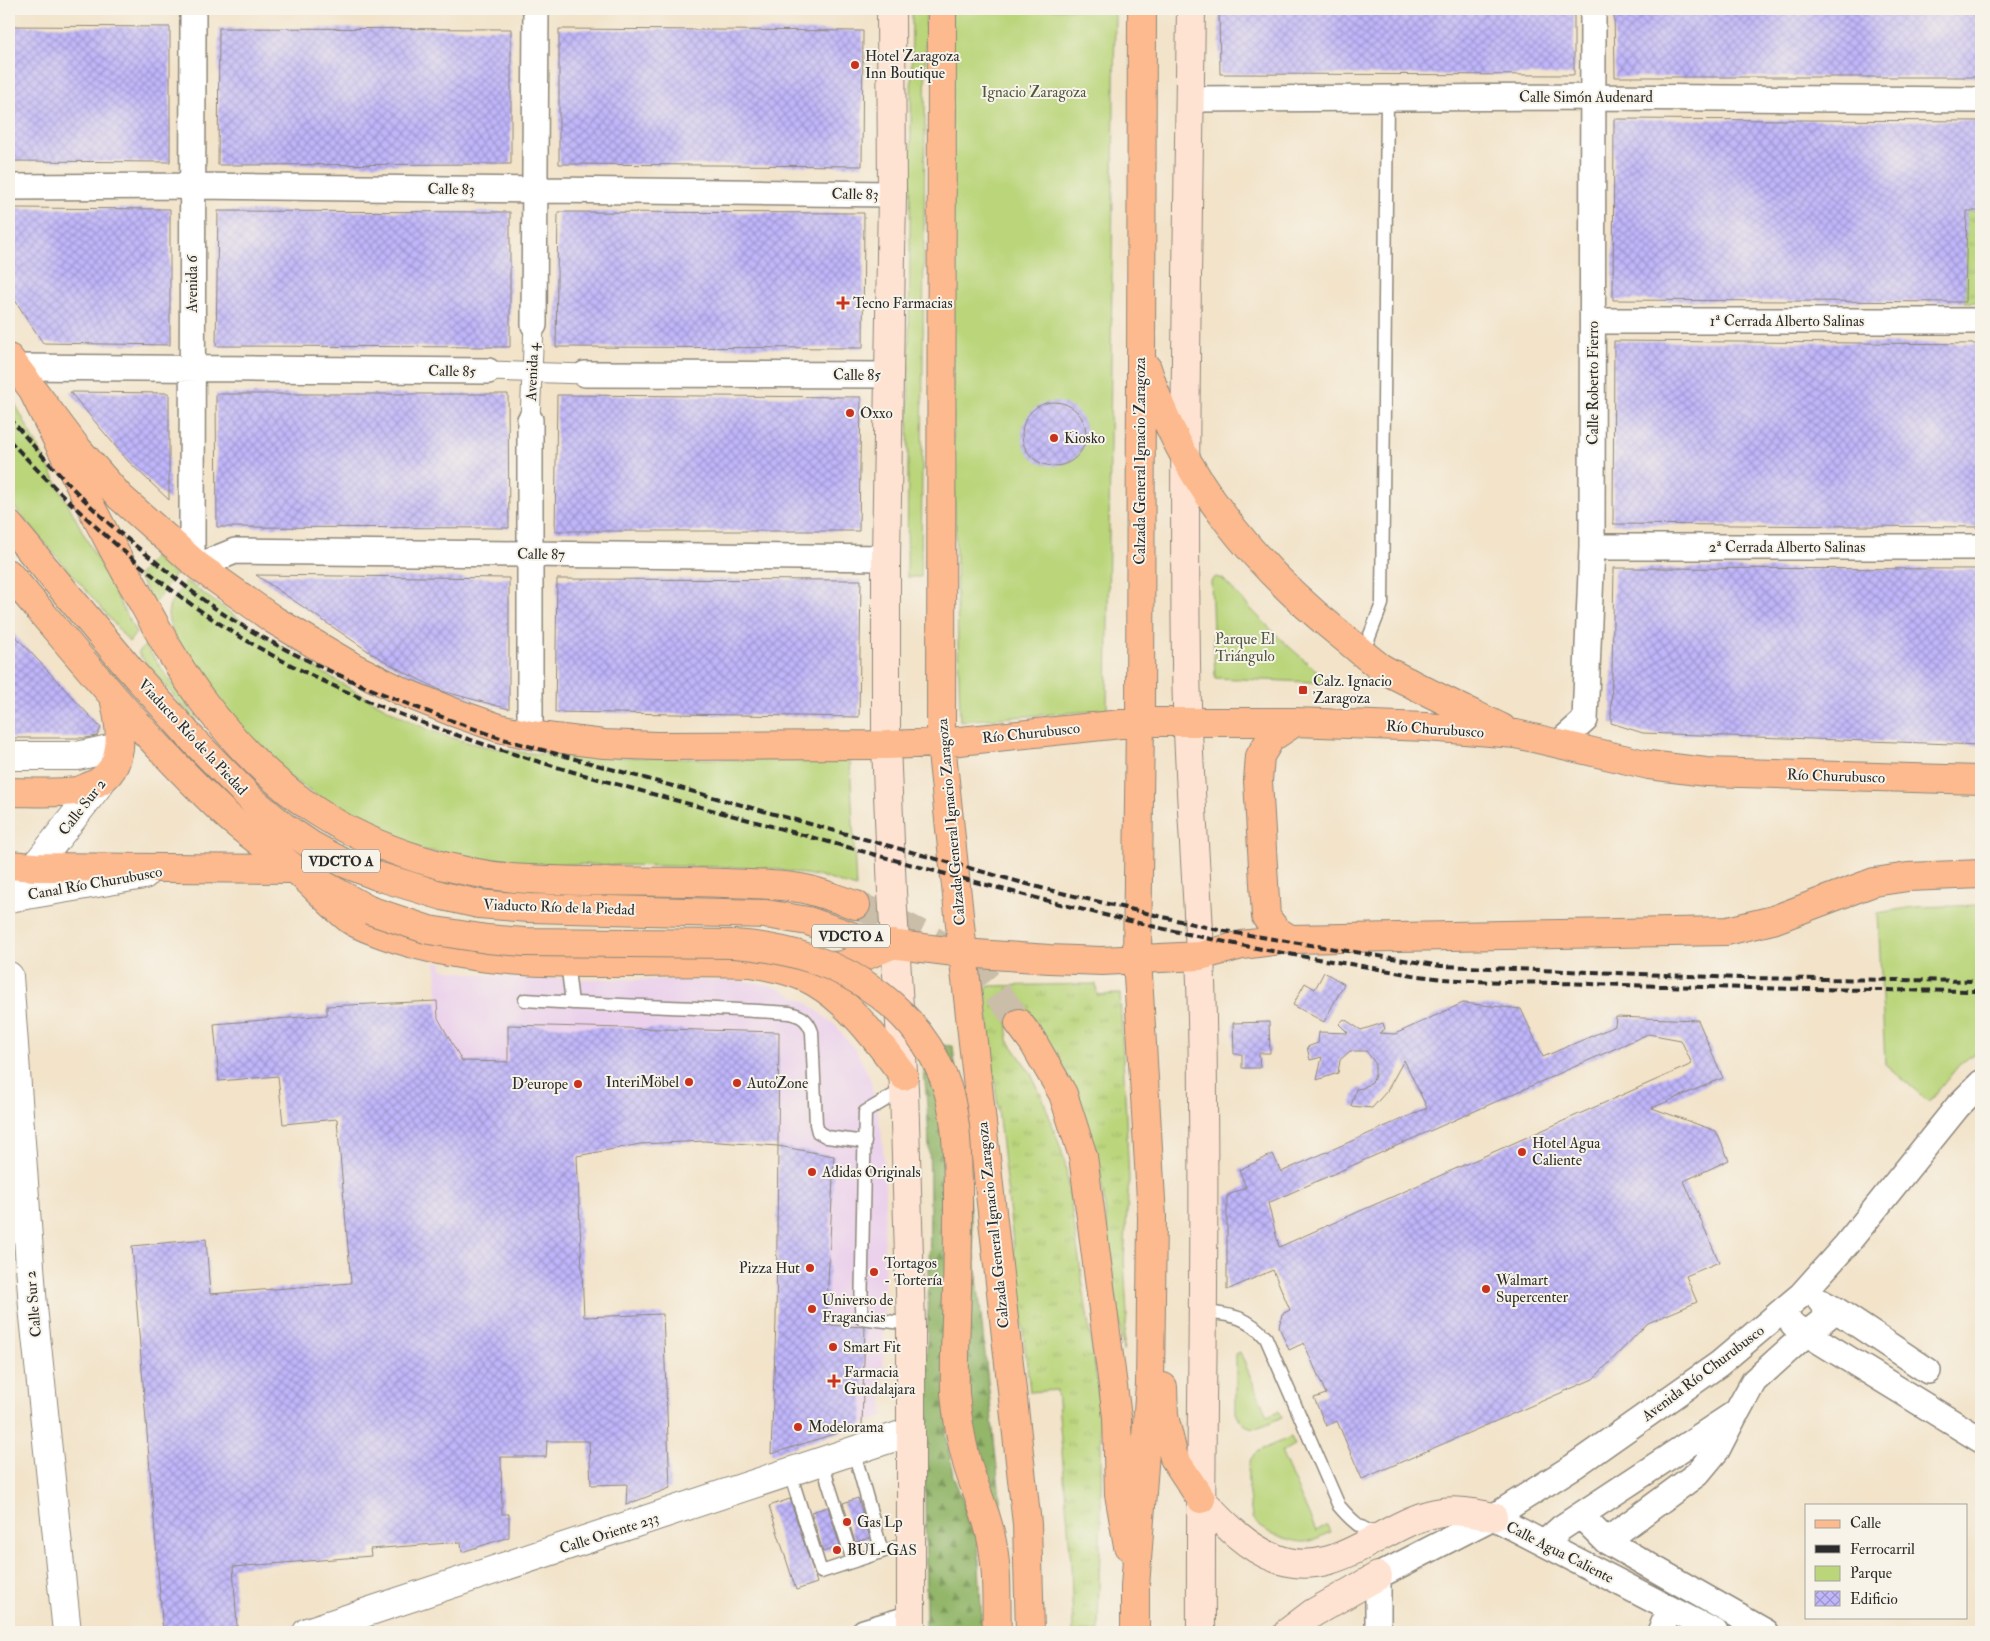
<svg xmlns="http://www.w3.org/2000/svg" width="1990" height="1641" viewBox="0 0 1990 1641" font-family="'IM FELL Double Pica',serif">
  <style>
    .built { fill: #ebd1ec }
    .grass { fill: url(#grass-tufts); stroke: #728052 }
    .forest { fill: url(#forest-firs); stroke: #5f704a }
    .green { fill: #bad57a; stroke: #728052 }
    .building { fill: url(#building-cross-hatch); fill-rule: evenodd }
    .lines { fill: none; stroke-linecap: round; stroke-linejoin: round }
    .motorway-tunnel { stroke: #cabea9; stroke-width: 28; stroke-dasharray: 28 14; stroke-linecap: butt }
    .service-casing { stroke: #8e877a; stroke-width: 15 }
    .pedestrian-casing { stroke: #8e877a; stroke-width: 21 }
    .minor-casing { stroke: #8e877a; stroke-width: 28 }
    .tertiary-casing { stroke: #8e877a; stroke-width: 30 }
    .secondary-casing { stroke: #8e877a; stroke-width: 30 }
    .primary-casing { stroke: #8e877a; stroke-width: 30 }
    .motorway-casing { stroke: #8e877a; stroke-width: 30 }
    .service { stroke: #fff; stroke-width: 12 }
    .pedestrian { stroke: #fff; stroke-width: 19 }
    .minor { stroke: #fff; stroke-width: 25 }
    .tertiary { stroke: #fff; stroke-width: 28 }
    .secondary { stroke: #fee3d2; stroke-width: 28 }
    .primary { stroke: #fcba8e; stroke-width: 28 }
    .motorway { stroke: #fcba8e; stroke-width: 28 }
    .rail { stroke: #2b2b2b; stroke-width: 4; stroke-dasharray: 8 4; stroke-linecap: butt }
    .motorway-bridge-casing { stroke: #8e877a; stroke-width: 30; stroke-linecap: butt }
    .motorway-bridge { stroke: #fcba8e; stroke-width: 28 }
    .poi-dot { fill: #c8321e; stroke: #f7f3e8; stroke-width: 2 }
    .labels { text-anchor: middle; stroke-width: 4; stroke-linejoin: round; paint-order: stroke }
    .shield { fill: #f7f3e8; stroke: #686764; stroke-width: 1 }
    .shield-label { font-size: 14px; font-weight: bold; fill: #2b2b2b }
    .poi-label { font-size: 15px; fill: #2b2b2b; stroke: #f7f3e8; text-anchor: start }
    .park-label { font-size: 15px; fill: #4f563f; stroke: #f7f3e8 }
    .street-label { font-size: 15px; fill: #2b2b2b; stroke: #f7f3e8 }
  </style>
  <defs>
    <pattern id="grass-tufts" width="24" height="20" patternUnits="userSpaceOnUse" patternTransform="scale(1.25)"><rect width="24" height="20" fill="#bad57a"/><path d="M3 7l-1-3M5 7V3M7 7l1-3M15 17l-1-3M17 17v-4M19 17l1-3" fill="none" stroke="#a0b76a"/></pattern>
    <pattern id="forest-firs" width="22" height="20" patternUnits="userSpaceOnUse" patternTransform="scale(1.25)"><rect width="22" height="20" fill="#93b66a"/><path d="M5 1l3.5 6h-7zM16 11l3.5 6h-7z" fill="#789457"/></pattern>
    <pattern id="building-cross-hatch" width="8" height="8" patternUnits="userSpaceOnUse" patternTransform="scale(1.25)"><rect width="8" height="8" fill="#c0b6fb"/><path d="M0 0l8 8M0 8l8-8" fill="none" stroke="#9c94cb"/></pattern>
  </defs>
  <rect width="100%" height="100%" fill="#f7f3e8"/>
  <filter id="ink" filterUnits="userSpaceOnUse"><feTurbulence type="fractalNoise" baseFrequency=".02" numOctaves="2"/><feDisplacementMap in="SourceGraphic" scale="10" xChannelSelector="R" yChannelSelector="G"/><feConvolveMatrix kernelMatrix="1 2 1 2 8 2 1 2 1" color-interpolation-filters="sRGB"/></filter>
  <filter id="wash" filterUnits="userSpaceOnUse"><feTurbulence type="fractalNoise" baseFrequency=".0096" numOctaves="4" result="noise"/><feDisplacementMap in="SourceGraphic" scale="20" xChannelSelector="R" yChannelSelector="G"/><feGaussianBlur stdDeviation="1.12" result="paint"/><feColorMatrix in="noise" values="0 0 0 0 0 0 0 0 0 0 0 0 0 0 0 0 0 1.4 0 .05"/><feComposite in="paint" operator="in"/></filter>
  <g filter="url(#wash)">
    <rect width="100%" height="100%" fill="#f2e3c9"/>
    <path class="built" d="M 436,962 L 442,963 L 442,969 L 475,974 L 523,978 L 746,981 L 764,984 L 781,989 L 809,1004 L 835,1025 L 857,1052 L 870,1078 L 881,1128 L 885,1172 L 883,1417 L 771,1454 L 776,1322 L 778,1146 L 705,1141 L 640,1144 L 577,1156 L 493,1119 L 438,1018 Z"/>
    <path class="grass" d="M 1965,211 L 1981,211 L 1981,302 L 1965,302 Z
      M 145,645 L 197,719 L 195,722 L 138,653 Z
      M 1096,984 L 1097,995 L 1120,994 L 1129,1179 L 1124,1259 L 1127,1315 L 1123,1351 L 1101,1178 L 1093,1140 L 1079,1099 L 1062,1064 L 1030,1013 L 1008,988 L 1008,1040 L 1030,1072 L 1043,1099 L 1061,1149 L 1065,1163 L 1098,1389 C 1105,1470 1099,1551 1098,1632 L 1073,1632 L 1071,1564 L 1057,1390 L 1030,1392 L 984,986 Z"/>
    <path class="forest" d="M 942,1045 L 953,1046 L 1003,1526 L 998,1527 L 945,1427 L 953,1476 L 978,1538 L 982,1632 L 926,1632 C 926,1550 924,1468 926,1386 C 928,1272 936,1159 921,1046 Z"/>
    <path class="green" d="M 912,9 L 926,9 L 921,577 L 907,577 Z
      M 951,9 L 1115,9 L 1107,710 L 960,721 L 953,444 Z
      M 9,392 L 136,633 L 129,642 L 102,609 L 9,501 Z
      M 154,557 L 175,574 L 154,604 L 138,576 Z
      M 1216,577 L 1223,579 C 1259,618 1290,651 1333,683 L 1215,678 L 1211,581 Z
      M 186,581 C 242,622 299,660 360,694 C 392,711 423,731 459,740 C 526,759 596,756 665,758 C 727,759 788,761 850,760 L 856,888 L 823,877 L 767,868 L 507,863 L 423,850 L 337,810 L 285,774 L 227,714 L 177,643 L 169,621 L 168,614 L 170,604 Z
      M 1981,905 L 1981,1048 L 1959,1065 L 1929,1102 L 1885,1064 L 1878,913 L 1914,907 Z
      M 1240,1352 L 1267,1416 L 1279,1411 L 1282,1417 C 1262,1426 1248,1437 1236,1413 L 1236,1354 Z
      M 1291,1437 L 1295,1445 L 1281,1452 L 1316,1531 L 1327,1525 L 1330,1532 C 1322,1536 1313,1541 1304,1542 C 1291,1542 1256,1530 1252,1517 C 1250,1502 1243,1467 1253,1456 C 1260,1448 1281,1442 1291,1437 Z"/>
    <g id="blocks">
      <path class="building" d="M 1219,9 L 1574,9 L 1574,75 L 1220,74 Z
        M 1614,9 L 1981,9 L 1981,77 L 1615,77 Z
        M 9,26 L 170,27 L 170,162 L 9,161 Z
        M 219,28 L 511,29 L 511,164 L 218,165 Z
        M 559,29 L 863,31 L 862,166 L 559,164 Z
        M 1614,119 L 1981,121 L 1981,211 L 1967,211 L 1965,302 L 1613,300 Z
        M 9,208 L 170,209 L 170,345 L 43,343 L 9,291 Z
        M 218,211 L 510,212 L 510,347 L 216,346 Z
        M 558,212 L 864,213 L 863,348 L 556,347 Z
        M 1614,341 L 1981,344 L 1981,527 L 1613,524 Z
        M 70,392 L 169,393 L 169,500 L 128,461 Z
        M 216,394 L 508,394 L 509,528 L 217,527 Z
        M 557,395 L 861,397 L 859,531 L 555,531 Z
        M1022 434a32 32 0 1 1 64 0a32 32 0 1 1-64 0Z
        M 1614,568 L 1981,569 L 1981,745 L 1643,733 L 1611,723 Z
        M 256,575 L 509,578 L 509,709 L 442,691 L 404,672 L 371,653 Z
        M 557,579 L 861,580 L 859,717 L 555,712 Z
        M 9,629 L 101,728 L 97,736 L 86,738 L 9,738 Z
        M 1324,972 L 1344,984 L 1324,1022 L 1293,1005 L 1305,983 L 1315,989 Z
        M 437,1001 L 438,1018 L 462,1061 L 508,1062 L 508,1025 L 779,1032 L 778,1146 L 705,1141 L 640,1144 L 577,1156 L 584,1317 L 663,1314 L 670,1488 L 626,1505 L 627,1484 L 591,1485 L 589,1441 L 547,1441 L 546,1457 L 501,1457 L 502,1514 L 509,1514 L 509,1537 L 462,1552 L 461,1542 L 370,1549 L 371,1556 L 233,1567 L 237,1626 L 218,1632 L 163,1632 L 132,1246 L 206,1239 L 210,1294 L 351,1283 L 337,1119 L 283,1124 L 278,1076 L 219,1081 L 214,1024 L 327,1015 L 327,1006 Z
        M 1463,1003 L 1521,1009 L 1543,1057 L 1615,1026 L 1616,1017 L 1698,1020 L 1723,1078 L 1652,1108 L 1716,1131 L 1729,1160 L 1684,1181 L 1719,1262 L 1686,1276 L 1697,1302 L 1648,1323 L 1593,1379 L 1362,1479 L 1337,1421 L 1326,1426 L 1314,1398 L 1326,1394 L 1304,1343 L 1289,1350 L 1279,1327 L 1282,1314 L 1290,1310 L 1273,1270 L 1227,1290 L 1227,1196 L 1246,1187 L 1239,1170 L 1273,1154 L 1281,1172 L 1427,1108 L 1404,1060 L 1387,1091 L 1372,1108 L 1351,1106 L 1356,1089 L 1363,1088 L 1373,1081 L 1375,1075 L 1375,1063 L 1366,1051 L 1350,1051 L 1340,1060 L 1338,1073 L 1317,1080 L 1322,1057 L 1310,1060 L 1307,1047 L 1318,1043 L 1319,1032 L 1348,1033 L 1339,1024 L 1344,1019 L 1361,1030 L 1383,1023 L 1385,1029 L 1379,1033 L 1395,1034 ZM 1648,1034 L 1681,1040 L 1692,1064 L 1279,1247 L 1268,1203 Z
        M 1269,1022 L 1270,1053 L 1259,1053 L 1260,1068 L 1242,1068 L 1242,1054 L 1234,1054 L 1233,1023 Z
        M 778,1146 L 834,1156 L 826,1325 L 865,1327 L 862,1425 L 771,1454 L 776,1322 Z
        M 858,1498 L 870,1538 L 855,1542 L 843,1503 Z
        M 790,1499 L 817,1583 L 796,1590 L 769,1506 Z
        M 828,1507 L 840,1546 L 823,1552 L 811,1512 Z"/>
    </g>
  </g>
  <g filter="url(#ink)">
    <use href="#blocks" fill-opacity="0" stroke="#8e877a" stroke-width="1"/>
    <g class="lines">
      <path class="motorway-tunnel" d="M 856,905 C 902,924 951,944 986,980 C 998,993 1009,1008 1019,1023"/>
      <defs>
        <path id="service" d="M 1363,653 L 1382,604 L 1387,99
          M 567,962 L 572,1003
          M 525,1000 C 613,1006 701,1007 790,1013 C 802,1016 808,1020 812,1032 L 816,1124 L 818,1132 L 827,1137 L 865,1142
          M 904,1089 L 865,1112 L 861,1318 L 911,1324
          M 1204,1312 C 1232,1315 1247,1316 1266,1338 L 1339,1506 C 1351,1520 1362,1531 1380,1534
          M 854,1452 L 882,1552
          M 822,1463 L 853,1561
          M 790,1473 L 821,1572 L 912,1542"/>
        <path id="pedestrian" d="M 488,371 L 585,374
          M 530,420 L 534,325"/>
        <path id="minor" d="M 1190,99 L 1593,97 L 1981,100
          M 9,187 L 193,186 L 892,194
          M 1593,321 L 1981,321
          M 534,325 L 536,9
          M 15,367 L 488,371
          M 585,374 L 889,375
          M 1592,547 L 1981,547
          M 192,560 L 193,9
          M 198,566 L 235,551 L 886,558
          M 530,735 L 530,420
          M 1558,744 L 1585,720 L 1592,547 L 1593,9
          M 1821,1302 L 1836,1310 L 1928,1371
          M 1793,1325 L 1981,1440
          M 1581,1516 L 1606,1541 L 1766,1632
          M 1493,1517 L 1715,1632
          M 1606,1541 L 1697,1474 L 1717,1450 L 1736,1413
          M 1544,1543 L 1561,1528 L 1737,1412 L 1754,1381 L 1806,1334 L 1836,1310
          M 864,1632 L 911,1618
          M 1378,1632 L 1378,1576 L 1493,1517 L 1574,1466 L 1719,1364 L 1801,1295 L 1846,1245 L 1958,1106 L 1981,1083
          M 1660,1632 L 1670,1609"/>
        <path id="tertiary" d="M 9,756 L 77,756 L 119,747
          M 22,883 L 101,782
          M 9,898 L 144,875
          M 9,976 L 33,1307 L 67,1632
          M 307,1632 L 910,1432"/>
        <path id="secondary" d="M 891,9 L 892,194 L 886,558 L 886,745 L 892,892 L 904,1089 L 911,1324 L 911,1632
          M 1191,9 C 1188,226 1183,444 1186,662 C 1187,760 1196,857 1200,955 C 1202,1004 1203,1053 1203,1102 C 1205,1279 1200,1455 1201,1632
          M 1201,1499 C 1222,1521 1245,1547 1275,1558 C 1335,1582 1381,1524 1436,1513 C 1455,1509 1474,1513 1493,1517
          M 1288,1632 L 1313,1613 L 1378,1576"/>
        <path id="primary" d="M 942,9 L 941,743 L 963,953
          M 9,358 L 76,447 L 120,497 L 198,566 L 274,620 L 355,668 L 403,692 L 453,712 L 499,728 L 530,735 L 604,744 L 657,746 L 886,745 L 941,743 L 1140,722 L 1295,722 L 1426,727 L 1516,734 L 1649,765 L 1706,772 L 1981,780
          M 1147,368 C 1180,477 1255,567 1342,636 C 1355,646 1367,658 1380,667 C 1391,674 1403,679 1414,685 C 1443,700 1473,714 1502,728
          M 9,525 L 128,667 L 194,741 L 252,800 L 283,826 L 311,845 L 344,863 L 377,876 L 443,896 L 479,904 L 529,908 L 766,914 L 808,921 L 866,941 L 963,953 L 1049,959 L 1102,961 L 1200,956 L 1242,945 L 1290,939 L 1727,931 L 1773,920 L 1874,882 L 1908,877 L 1981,874
          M 9,574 C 78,655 145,738 222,811 C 245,833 272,850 296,870 C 314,885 330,904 349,919 C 360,927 392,938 407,942 C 516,974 638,959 751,963 C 772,967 795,971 814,982 C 852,1004 878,1042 904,1076
          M 9,792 C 31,792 53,794 75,791 C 80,791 85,788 90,786 C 127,772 122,730 114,698
          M 9,865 L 35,867 L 295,869
          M 1290,939 L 1276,930 L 1266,917 L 1258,781 L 1260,756 L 1271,738 L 1295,722
          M 1137,958 L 1140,722 L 1142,9
          M 816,968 L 843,965 L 894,944"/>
        <path id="motorway" d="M 35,395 C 68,462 101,529 138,594 C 159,632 179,670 205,704 C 236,744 273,783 316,811 C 377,851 455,875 528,879 C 593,883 660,880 725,883 C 752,884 779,884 805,889 C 823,893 839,900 856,905
          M 295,869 L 369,910
          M 963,953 L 1027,1524 L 1030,1632
          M 1019,1023 L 1033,1042 L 1063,1094 L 1083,1156 L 1117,1417 L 1119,1494 L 1128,1546
          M 1163,1387 L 1164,1416 L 1174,1458 L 1201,1499
          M 1135,1632 L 1135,1587 L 1150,1384 L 1152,1217 L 1137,958"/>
      </defs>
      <use href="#service" class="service-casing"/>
      <use href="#pedestrian" class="pedestrian-casing"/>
      <use href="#minor" class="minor-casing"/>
      <use href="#tertiary" class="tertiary-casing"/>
      <use href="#secondary" class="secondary-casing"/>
      <use href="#primary" class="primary-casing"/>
      <use href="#motorway" class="motorway-casing"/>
      <use href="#service" class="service"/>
      <use href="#pedestrian" class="pedestrian"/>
      <use href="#minor" class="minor"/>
      <use href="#tertiary" class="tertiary"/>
      <use href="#secondary" class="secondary"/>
      <use href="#primary" class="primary"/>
      <use href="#motorway" class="motorway"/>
      <path class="rail" d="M 9,417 C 37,451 67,484 99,514 C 115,530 134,544 151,558 C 178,580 206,604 236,622 C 320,672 412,707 503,739 L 1045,889 L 1218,930 L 1441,966 L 1740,978 L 1981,981
        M 9,440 C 90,527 180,608 287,663 C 446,746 625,785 796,833 C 979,883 1162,936 1350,964 C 1381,969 1412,976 1444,979 C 1492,983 1542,982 1591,984 C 1721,988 1851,990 1981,991"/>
      <defs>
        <path id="motorway-bridge" d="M 369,910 L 429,930 L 487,939 L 524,942 L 734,944 C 786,947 839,963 880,995 C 907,1016 930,1044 943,1076 C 957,1110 957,1150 958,1186 C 958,1221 958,1255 957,1290 C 956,1324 954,1359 955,1393 C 957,1417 961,1440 967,1463 C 974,1488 986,1511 991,1537 C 998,1568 996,1601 997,1632"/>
      </defs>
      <use href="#motorway-bridge" class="motorway-bridge-casing"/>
      <use href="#motorway-bridge" class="motorway-bridge"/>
    </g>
  </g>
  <g class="poi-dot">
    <circle cx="855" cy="65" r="5"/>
    <path d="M840.5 295.5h5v5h5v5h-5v5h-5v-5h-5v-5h5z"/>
    <circle cx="850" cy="413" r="5"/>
    <circle cx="1054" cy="438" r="5"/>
    <rect x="1298" y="685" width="10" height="10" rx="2.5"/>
    <circle cx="689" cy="1082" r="5"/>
    <circle cx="737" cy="1083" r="5"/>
    <circle cx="578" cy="1084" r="5"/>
    <circle cx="1522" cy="1152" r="5"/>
    <circle cx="812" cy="1172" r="5"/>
    <circle cx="810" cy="1268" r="5"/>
    <circle cx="874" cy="1272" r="5"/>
    <circle cx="1486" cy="1289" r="5"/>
    <circle cx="812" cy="1309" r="5"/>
    <circle cx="833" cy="1347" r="5"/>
    <path d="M831.5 1373.5h5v5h5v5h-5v5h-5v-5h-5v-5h5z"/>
    <circle cx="798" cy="1427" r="5"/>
    <circle cx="847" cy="1522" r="5"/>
    <circle cx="837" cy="1550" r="5"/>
  </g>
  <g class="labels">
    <g class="shield">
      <rect x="302" y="849.5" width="78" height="23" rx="4"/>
      <rect x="812" y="924.5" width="78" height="23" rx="4"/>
    </g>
    <g class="shield-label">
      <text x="341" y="866">VDCTO A</text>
      <text x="851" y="941">VDCTO A</text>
    </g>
    <g class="poi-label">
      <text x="865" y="61">Hotel Zaragoza<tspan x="865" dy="17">Inn Boutique</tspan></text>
      <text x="853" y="308">Tecno Farmacias</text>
      <text x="860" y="418">Oxxo</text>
      <text x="1064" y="443">Kiosko</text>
      <text x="1313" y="686">Calz. Ignacio<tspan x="1313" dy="17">Zaragoza</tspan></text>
      <text x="679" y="1087" text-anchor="end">InteriMöbel</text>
      <text x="747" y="1088">AutoZone</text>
      <text x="568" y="1089" text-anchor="end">D'europe</text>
      <text x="1532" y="1148">Hotel Agua<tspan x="1532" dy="17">Caliente</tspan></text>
      <text x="822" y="1177">Adidas Originals</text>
      <text x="884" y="1268">Tortagos<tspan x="884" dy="17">- Tortería</tspan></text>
      <text x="800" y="1273" text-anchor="end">Pizza Hut</text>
      <text x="1496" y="1285">Walmart<tspan x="1496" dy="17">Supercenter</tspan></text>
      <text x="822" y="1305">Universo de<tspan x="822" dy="17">Fragancias</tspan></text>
      <text x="843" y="1352">Smart Fit</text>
      <text x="844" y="1377">Farmacia<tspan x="844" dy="17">Guadalajara</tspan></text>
      <text x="808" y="1432">Modelorama</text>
      <text x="857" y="1527">Gas Lp</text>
      <text x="847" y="1555">BUL-GAS</text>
    </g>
    <g class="park-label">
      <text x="1034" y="97">Ignacio Zaragoza</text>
      <text x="1245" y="644">Parque El<tspan x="1245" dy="17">Triángulo</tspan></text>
    </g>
    <g class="street-label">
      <text x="1586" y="102">Calle Simón Audenard</text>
      <text transform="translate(451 189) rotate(1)" y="5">Calle 83</text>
      <text transform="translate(855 194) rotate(1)" y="5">Calle 83</text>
      <text transform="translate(192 284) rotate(-90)" y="5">Avenida 6</text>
      <text x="1787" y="326">1ª Cerrada Alberto Salinas</text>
      <text transform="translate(452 371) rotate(1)" y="5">Calle 85</text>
      <text transform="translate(532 372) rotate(-88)" y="5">Avenida 4</text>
      <text x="857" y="380">Calle 85</text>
      <text transform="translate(1593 383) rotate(-90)" y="5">Calle Roberto Fierro</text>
      <text transform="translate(1140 461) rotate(-90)" y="5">Calzada General Ignacio Zaragoza</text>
      <text x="1787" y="552">2ª Cerrada Alberto Salinas</text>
      <text transform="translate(541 554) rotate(1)" y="5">Calle 87</text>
      <text transform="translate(1435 729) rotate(4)" y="5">Río Churubusco</text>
      <text transform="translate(1031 733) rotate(-6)" y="5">Río Churubusco</text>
      <text transform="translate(193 737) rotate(47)" y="5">Viaducto Río de la Piedad</text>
      <text transform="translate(1836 776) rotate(2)" y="5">Río Churubusco</text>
      <text transform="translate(82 807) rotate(-52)" y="5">Calle Sur 2</text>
      <text transform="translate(951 822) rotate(-95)" y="5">Calzada General Ignacio Zaragoza</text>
      <text transform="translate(95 883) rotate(-10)" y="5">Canal Río Churubusco</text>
      <text transform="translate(559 907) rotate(2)" y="5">Viaducto Río de la Piedad</text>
      <text transform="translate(993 1225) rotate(-96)" y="5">Calzada General Ignacio Zaragoza</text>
      <text transform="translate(33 1304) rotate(-95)" y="5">Calle Sur 2</text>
      <text transform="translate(1703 1373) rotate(-37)" y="5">Avenida Río Churubusco</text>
      <text transform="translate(609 1533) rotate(-18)" y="5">Calle Oriente 233</text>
      <text transform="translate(1560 1552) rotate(27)" y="5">Calle Agua Caliente</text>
    </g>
  </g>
  <rect width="1990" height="1641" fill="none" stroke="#f7f3e8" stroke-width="30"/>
  <rect x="1805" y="1504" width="162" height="115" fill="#f7f3e8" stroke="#a5a39c"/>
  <rect x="1815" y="1520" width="25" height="8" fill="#fcba8e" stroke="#a5a39c"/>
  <text x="1850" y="1528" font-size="15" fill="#2b2b2b">Calle</text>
  <rect x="1815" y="1545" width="25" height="8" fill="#2b2b2b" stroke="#a5a39c"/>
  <text x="1850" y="1554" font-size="15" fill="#2b2b2b">Ferrocarril</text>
  <rect x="1815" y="1566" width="25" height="15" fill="#bad57a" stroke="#a5a39c"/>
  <text x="1850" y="1578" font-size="15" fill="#2b2b2b">Parque</text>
  <rect x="1815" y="1591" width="25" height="15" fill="url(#building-cross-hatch)" stroke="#a5a39c"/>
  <text x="1850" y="1604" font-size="15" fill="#2b2b2b">Edificio</text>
</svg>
